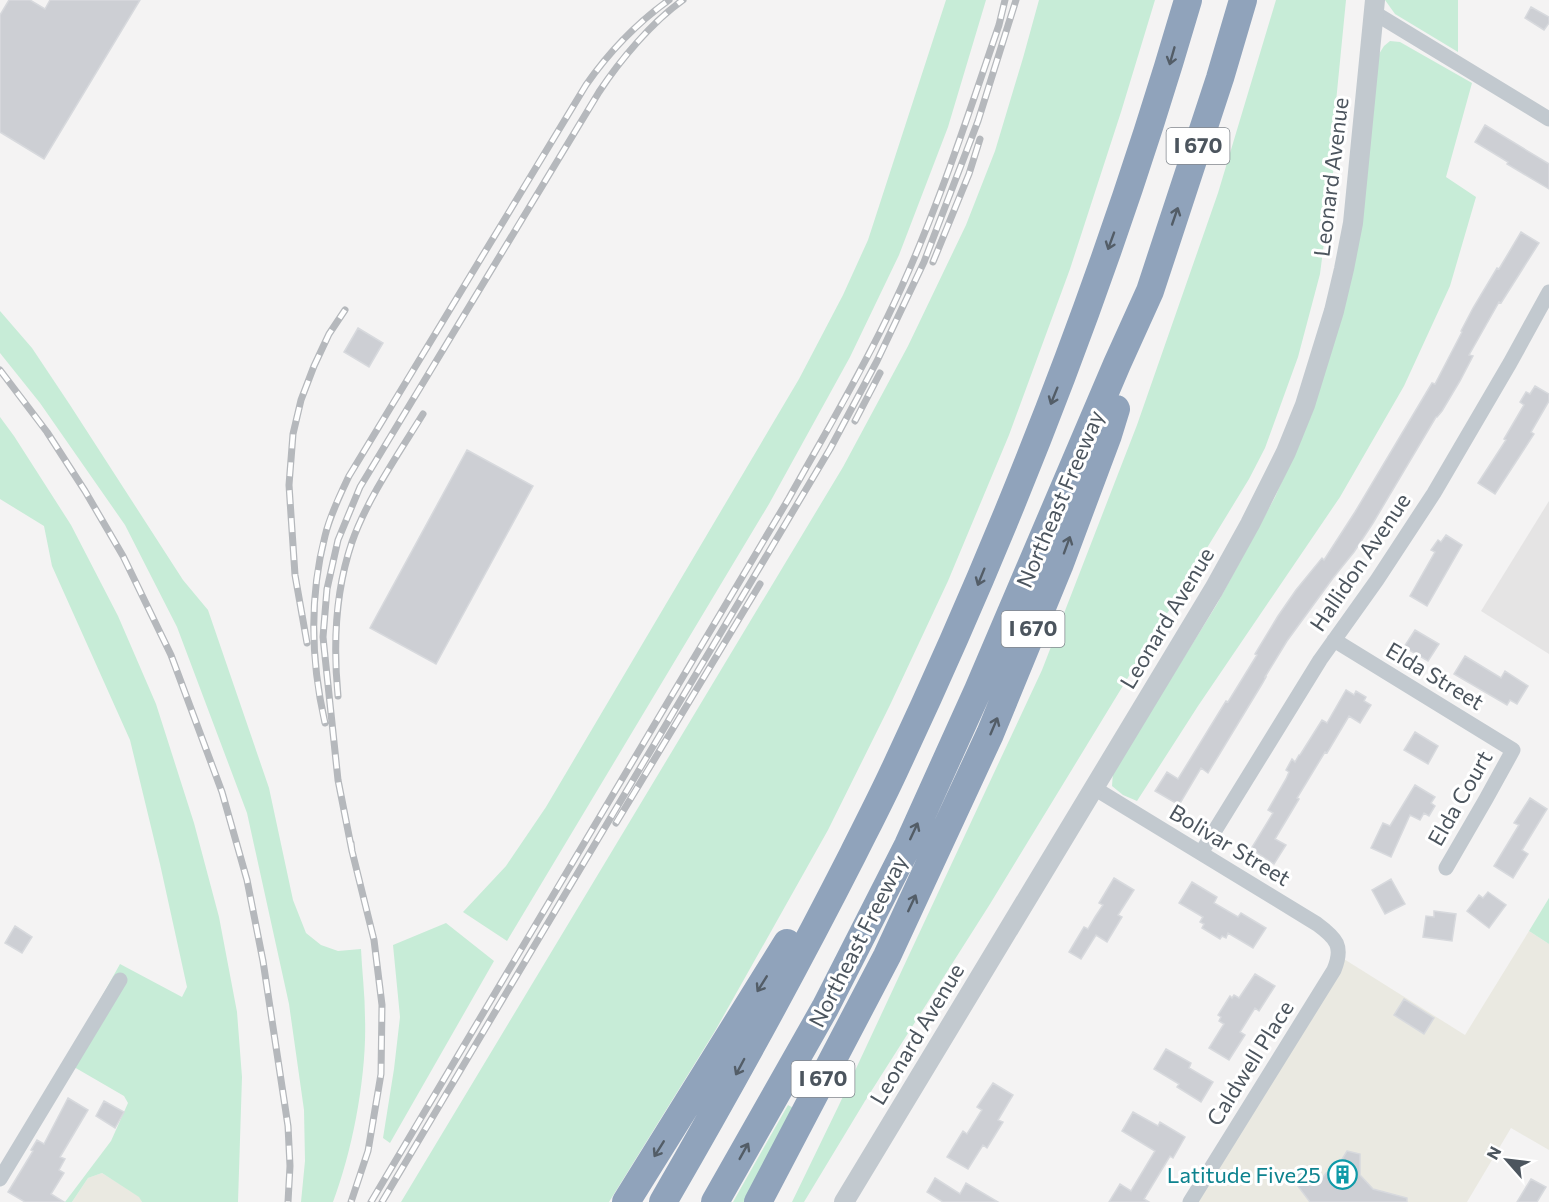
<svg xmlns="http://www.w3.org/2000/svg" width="1549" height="1202" viewBox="0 0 1549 1202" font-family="Commissioner,sans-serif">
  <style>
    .commercial { fill: #eae9e1 }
    .education { fill: #e5e4e4 }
    .green { fill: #c7ecd7 }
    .building { fill: #cdcfd4; stroke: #d7d9dd; stroke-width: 1.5 }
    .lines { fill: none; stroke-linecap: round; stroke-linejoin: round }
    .minor { stroke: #c2c9cf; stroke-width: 15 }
    .tertiary { stroke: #c2c9cf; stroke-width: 20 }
    .motorway { stroke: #90a3bb; stroke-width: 28 }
    .rail-casing { stroke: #b5b8bc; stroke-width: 7 }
    .rail { stroke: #fff; stroke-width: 4.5; stroke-dasharray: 14; stroke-linecap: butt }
    .oneway { stroke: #535d67 }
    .labels { text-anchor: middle; stroke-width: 6; stroke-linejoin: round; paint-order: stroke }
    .shield { fill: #fff; stroke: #82888e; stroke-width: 1.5 }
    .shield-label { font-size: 21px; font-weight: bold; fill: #4c555e }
    .street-label { font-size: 22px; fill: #4c555e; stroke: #fff }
    .culture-label { font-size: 22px; fill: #0d838f; stroke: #fff; text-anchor: end }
  </style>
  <rect width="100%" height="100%" fill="#f4f3f3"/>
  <path class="commercial" d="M 1529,931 L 1549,944 L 1549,1150 L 1511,1128 L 1467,1202 L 1185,1202 L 1336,954 L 1465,1035 Z
    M 102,1173 L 140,1197 L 142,1202 L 72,1202 L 88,1178 Z"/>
  <path class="education" d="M 1549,501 L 1549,654 L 1481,611 Z"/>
  <path class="green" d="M 946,0 L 986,0 L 948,127 L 899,255 L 850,357 L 769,504 L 507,941 L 463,912 L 506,866 L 546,807 L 799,379 L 843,295 L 868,240 Z
    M 1039,0 L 1155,0 L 1121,112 L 1070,269 L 1009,435 L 948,581 L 890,705 L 828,830 L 715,1031 L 609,1202 L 401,1202 L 843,467 L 908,346 L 966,225 L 995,151 L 1023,58 Z
    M 1276,0 L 1346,0 L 1335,112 L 1334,165 L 1320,274 L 1298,357 L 1265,448 L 1249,479 L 990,904 L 865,1101 L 804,1202 L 792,1202 L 839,1105 L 1042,670 L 1137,425 L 1218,193 Z
    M 1385,0 L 1458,0 L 1458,52 L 1395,14 Z
    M 1390,41 L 1400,42 L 1472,83 L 1446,177 L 1476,197 L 1450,286 L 1404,386 L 1340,497 L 1198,706 L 1137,801 L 1123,795 L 1112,786 L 1113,772 L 1217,604 L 1275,497 L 1300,441 L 1364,203 L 1379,54 L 1384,46 Z
    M 0,311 L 32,348 L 70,405 L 183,580 L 208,610 L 269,788 L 293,900 L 306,933 L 321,945 L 338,951 L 361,949 C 362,972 365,995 365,1018 C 367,1074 353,1149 333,1202 L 301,1202 L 305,1161 L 304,1110 L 289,1004 L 247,813 L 177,627 L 125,525 L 40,403 L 0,353 Z
    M 0,417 L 14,436 L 71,525 L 118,616 L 156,704 L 194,823 L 219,917 L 237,1012 L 242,1077 L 238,1202 L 142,1202 L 139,1197 L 102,1173 L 88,1178 L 72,1202 L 65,1202 L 111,1141 L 128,1103 L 124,1096 L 74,1067 L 67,1059 L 120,964 L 182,997 L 187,987 L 160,864 L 130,740 L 52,566 L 44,526 L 0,499 Z
    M 1549,898 L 1549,944 L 1529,931 Z
    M 446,923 L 494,961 L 390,1143 L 383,1138 L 394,1069 L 400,1017 L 393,945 Z
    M 788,1105 L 795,1109 L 746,1202 L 733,1202 Z"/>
  <path class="building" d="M 9,0 L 30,0 L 45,9 L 50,0 L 140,0 L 44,159 L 0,132 L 0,15 Z
    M 1531,7 L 1549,17 L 1549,23 L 1544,30 L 1525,18 Z
    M 1485,125 L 1549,164 L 1549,189 L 1507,164 L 1508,162 L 1475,142 Z
    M 1521,232 L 1539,243 L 1501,303 L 1499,302 L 1469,355 L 1473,356 L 1460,381 L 1442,411 L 1437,417 L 1436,417 L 1373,523 L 1354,552 L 1333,578 L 1287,641 L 1265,677 L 1266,677 L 1262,684 L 1208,773 L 1201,768 L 1179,805 L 1155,791 L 1167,772 L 1178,779 L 1226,701 L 1228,702 L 1257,655 L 1255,654 L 1278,616 L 1296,590 L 1322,558 L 1324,560 L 1355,512 L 1432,383 L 1435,384 L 1462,332 L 1461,331 L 1473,308 L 1497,268 L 1499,269 Z
    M 358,328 L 383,343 L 369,367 L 344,352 Z
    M 1535,386 L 1549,394 L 1549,401 L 1531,432 L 1534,434 L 1495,494 L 1478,483 L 1506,440 L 1504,439 L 1524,405 L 1520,402 L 1526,392 L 1530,394 Z
    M 467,450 L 533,486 L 436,664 L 370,628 Z
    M 1446,535 L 1462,545 L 1427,606 L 1410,596 L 1435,552 L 1431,550 L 1438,540 L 1441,542 Z
    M 1415,630 L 1439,644 L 1428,661 L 1404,647 Z
    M 1465,656 L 1501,678 L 1505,671 L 1528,686 L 1517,704 L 1510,700 L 1507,705 L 1454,674 Z
    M 1346,690 L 1354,695 L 1356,691 L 1366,697 L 1364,701 L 1371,705 L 1360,723 L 1349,716 L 1327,753 L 1325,752 L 1297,798 L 1299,799 L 1275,839 L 1286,845 L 1274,864 L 1251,849 L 1273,813 L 1268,810 L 1286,779 L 1289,772 L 1286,770 L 1292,759 L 1295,762 L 1299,755 L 1300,755 L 1322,720 L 1327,723 Z
    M 1415,732 L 1438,746 L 1428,764 L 1404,750 Z
    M 1415,785 L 1435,797 L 1431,803 L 1435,806 L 1429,816 L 1424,813 L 1420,820 L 1410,815 L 1391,857 L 1371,848 L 1383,823 L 1390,826 Z
    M 1530,798 L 1547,809 L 1522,850 L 1528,854 L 1513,878 L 1494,866 L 1519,825 L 1514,823 Z
    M 1114,878 L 1134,890 L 1118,915 L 1122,917 L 1107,942 L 1096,935 L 1081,959 L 1069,952 L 1084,927 L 1088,929 L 1095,917 L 1103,905 L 1099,903 Z
    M 1391,879 L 1405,904 L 1385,914 L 1372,890 Z
    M 1192,882 L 1217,897 L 1214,903 L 1238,917 L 1241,913 L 1266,928 L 1253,948 L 1228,933 L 1226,938 L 1222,936 L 1220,939 L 1202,928 L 1204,924 L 1200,922 L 1203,917 L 1179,903 Z
    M 1488,892 L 1506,905 L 1489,928 L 1467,911 L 1479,895 L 1483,898 Z
    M 1434,911 L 1456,914 L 1452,941 L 1423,937 L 1426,916 L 1434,917 Z
    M 15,926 L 32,937 L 22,953 L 5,943 Z
    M 1255,974 L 1275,986 L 1259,1011 L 1255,1008 L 1240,1032 L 1245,1035 L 1229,1060 L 1209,1048 L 1224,1024 L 1219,1021 L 1221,1017 L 1218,1015 L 1230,996 L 1232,998 L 1234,995 L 1239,998 Z
    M 1404,999 L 1434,1018 L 1424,1034 L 1394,1015 Z
    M 1166,1049 L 1191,1063 L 1189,1068 L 1213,1082 L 1201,1102 L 1177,1087 L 1179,1084 L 1154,1069 Z
    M 993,1083 L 1013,1095 L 998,1120 L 1003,1122 L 987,1148 L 983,1145 L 968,1169 L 947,1157 L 963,1131 L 967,1134 L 982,1110 L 977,1107 Z
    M 68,1098 L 88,1110 L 60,1157 L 65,1159 L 59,1170 L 64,1173 L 51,1194 L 64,1202 L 25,1202 L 8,1192 L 33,1151 L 31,1150 L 37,1140 L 44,1144 Z
    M 104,1101 L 124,1112 L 115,1128 L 96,1116 Z
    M 1133,1112 L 1158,1126 L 1160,1122 L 1185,1137 L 1173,1158 L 1170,1156 L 1144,1199 L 1149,1202 L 1109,1202 L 1120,1184 L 1131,1191 L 1155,1151 L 1122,1131 Z
    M 1347,1151 L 1360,1154 L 1360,1175 L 1373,1189 L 1407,1198 L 1407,1202 L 1310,1202 L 1294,1181 L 1299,1171 L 1323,1177 L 1326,1173 L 1336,1169 Z
    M 935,1178 L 960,1194 L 966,1183 L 998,1202 L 943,1202 L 927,1192 Z
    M 1531,1179 L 1546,1187 L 1537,1202 L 1517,1202 Z"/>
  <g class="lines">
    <path class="minor" d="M 1373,12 L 1549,119
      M 1334,640 L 1513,750 L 1486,799 L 1446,868
      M 1094,788 L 1317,924 C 1336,938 1344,946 1334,970 L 1190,1202
      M 1201,853 L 1320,660 L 1377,580 L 1434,493 L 1510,363 L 1549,292
      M 0,1179 L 120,980"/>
    <path class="tertiary" d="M 844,1202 L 1214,589 L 1250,524 L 1286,452 L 1305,405 L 1334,311 L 1344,269 L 1353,223 L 1375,0"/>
    <path class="motorway" d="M 626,1202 L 787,943
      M 663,1202 C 729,1088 793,972 853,854 C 867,826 881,799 894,771 C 1011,522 1111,264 1188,0
      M 715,1202 L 825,1008 L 908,845 L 978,690 L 1117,364 L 1150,291 L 1220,78 L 1243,0
      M 758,1202 L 887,956 L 990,734 L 1059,566 L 1108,435 L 1116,409"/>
    <defs>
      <path id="rail" d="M 933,262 L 969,174 L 980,139
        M 0,370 L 47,432 L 85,491 L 123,556 L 171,655 L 222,792 L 247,880 L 263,961 L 288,1126 L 290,1166 L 288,1202
        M 855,421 L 880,373
        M 307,643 L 295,575 L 289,485 L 293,434 L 301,400 L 314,366 L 329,334 L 345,310
        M 338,696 C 333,644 335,592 352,542 C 367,499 399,453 423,414
        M 325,723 C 311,661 309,598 325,536 C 330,515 340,495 349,476 L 586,85 C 609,52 637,23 669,0
        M 616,823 L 760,584
        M 351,843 L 352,851 L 374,940 L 382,1005 L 381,1074 L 368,1151 L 351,1202
        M 352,851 L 338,780 L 323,637 L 327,589 L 338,540 L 360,487 L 599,92 C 620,60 652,22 683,0
        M 371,1202 L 789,498 C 822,439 857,380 887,318 C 933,224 965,124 999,25 L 1005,0
        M 382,1202 L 830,449 L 877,361 L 924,262 L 978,121 L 1016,0"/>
    </defs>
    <use href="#rail" class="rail-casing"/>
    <use href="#rail" class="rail"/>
  </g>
  <defs><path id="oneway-shaft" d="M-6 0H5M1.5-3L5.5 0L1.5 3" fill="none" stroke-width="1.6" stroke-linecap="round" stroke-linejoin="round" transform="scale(1.5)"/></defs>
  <g class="oneway">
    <use href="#oneway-shaft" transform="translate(1172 56) rotate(106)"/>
    <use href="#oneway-shaft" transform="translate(1175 216) rotate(-71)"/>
    <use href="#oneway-shaft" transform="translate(1111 241) rotate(110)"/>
    <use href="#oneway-shaft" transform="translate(1054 396) rotate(112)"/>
    <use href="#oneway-shaft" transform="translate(1067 545) rotate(-70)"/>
    <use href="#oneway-shaft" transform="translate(981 577) rotate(112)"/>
    <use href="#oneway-shaft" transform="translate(994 726) rotate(-67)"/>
    <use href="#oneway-shaft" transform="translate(914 831) rotate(-65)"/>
    <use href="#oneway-shaft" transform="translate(912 903) rotate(-65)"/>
    <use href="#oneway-shaft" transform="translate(762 984) rotate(122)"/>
    <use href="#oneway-shaft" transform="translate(740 1067) rotate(118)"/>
    <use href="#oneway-shaft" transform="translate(659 1149) rotate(122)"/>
    <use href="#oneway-shaft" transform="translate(744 1151) rotate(-61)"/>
  </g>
  <defs>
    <symbol id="building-ring" viewBox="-11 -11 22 22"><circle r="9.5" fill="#fff" stroke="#0f9aa8" stroke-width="1.5"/><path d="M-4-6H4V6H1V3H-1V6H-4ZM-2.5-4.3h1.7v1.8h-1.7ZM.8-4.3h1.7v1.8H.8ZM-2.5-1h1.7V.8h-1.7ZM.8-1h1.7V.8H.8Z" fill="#0f9aa8"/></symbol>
  </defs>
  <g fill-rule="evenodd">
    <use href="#building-ring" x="1326" y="1158" width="33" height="33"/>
  </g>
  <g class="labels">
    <g class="shield">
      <rect x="1166.5" y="128" width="63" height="36" rx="4.5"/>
      <rect x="1001.5" y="611" width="63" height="36" rx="4.5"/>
      <rect x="791.5" y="1061" width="63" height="36" rx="4.5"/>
    </g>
    <g class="shield-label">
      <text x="1198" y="153">I 670</text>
      <text x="1033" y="636">I 670</text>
      <text x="823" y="1086">I 670</text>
    </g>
    <g class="street-label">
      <text transform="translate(1331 177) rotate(-83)" y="8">Leonard Avenue</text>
      <text transform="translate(1060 499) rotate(-67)" y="8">Northeast Freeway</text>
      <text transform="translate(1360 562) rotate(-56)" y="8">Hallidon Avenue</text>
      <text transform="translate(1167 618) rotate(-59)" y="8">Leonard Avenue</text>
      <text transform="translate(1435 676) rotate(31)" y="8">Elda Street</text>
      <text transform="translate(1460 798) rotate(-60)" y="8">Elda Court</text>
      <text transform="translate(1230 845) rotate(31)" y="8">Bolivar Street</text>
      <text transform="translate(858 941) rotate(-63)" y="8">Northeast Freeway</text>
      <text transform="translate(917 1034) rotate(-59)" y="8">Leonard Avenue</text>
      <text transform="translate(1250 1063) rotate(-58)" y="8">Caldwell Place</text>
    </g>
    <g class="culture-label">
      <text x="1321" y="1183">Latitude Five25</text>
    </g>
  </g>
  <g transform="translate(1507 1160) rotate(298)" stroke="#ffffff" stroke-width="4.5" paint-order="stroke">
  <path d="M0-4.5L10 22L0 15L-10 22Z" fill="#4c555e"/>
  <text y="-9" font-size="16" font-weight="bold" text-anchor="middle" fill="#4c555e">N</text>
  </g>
</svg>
